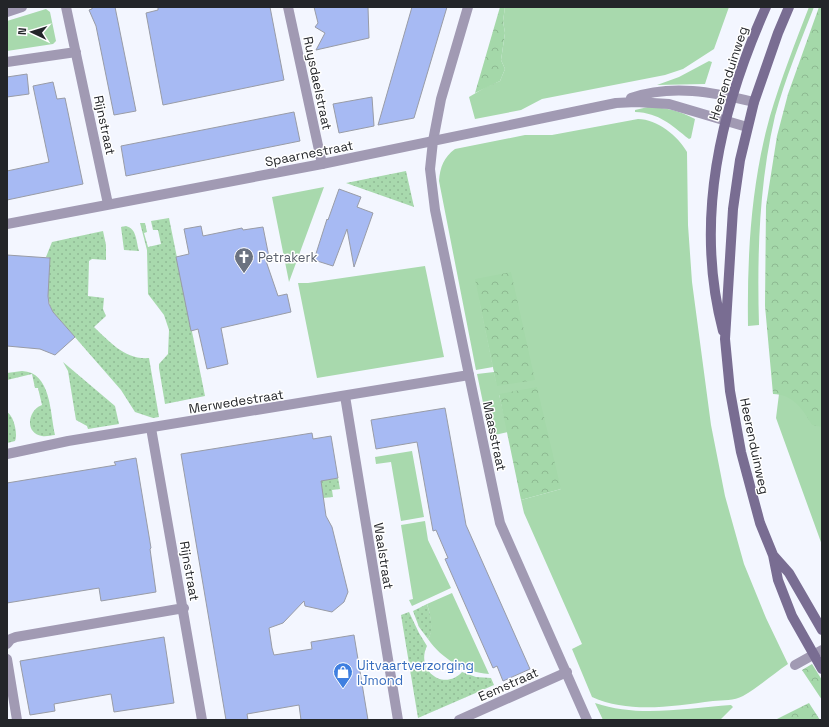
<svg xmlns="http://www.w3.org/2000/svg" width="829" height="727" viewBox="0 0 829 727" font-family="'Space Grotesk',sans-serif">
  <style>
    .green { fill: #a8d9ad }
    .forest { fill: url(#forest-crowns) }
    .garden { fill: url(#garden-dots) }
    .building { fill: #a7baf3; stroke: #999ca6 }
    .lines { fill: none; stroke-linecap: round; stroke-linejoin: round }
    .minor { stroke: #a19ab3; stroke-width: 10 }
    .tertiary { stroke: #a19ab3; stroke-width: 10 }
    .secondary { stroke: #796d92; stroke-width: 10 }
    .labels { text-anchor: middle; stroke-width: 3; stroke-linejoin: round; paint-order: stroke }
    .street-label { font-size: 13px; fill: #232529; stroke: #fff }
    .worship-label { font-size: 13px; fill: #5b616d; stroke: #fff; text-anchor: start }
    .shop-label { font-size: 13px; fill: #366cbe; stroke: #fff; text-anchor: start }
  </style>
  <defs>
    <pattern id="forest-crowns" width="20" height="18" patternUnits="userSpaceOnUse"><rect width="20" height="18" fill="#a4d8a9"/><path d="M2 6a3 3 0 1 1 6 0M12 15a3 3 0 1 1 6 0" fill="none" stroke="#8db991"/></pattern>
    <pattern id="garden-dots" width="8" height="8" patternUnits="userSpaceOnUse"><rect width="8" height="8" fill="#a8d9ad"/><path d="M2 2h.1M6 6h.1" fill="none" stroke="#90ba95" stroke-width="1.8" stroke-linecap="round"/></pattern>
  </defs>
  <rect width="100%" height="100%" fill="#f3f6ff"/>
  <path class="green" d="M 505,7 L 729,7 L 714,49 L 683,69 L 665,75 L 542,99 L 521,110 L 475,119 L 469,97 L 486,87 L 500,81 L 505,69 L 501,60 L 505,33 L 503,21 Z
    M 809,7 L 814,7 C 800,43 785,79 775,116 C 759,184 757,255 759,325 L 748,326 C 747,255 751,184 770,116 C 781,79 795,43 809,7 Z
    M 46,9 L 50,12 L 56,41 L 53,44 L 7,51 L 7,21 Z
    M 709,61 L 712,62 L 705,84 L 657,85 L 679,77 Z
    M 822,81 L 822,545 L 776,418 L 779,394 L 781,394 Z
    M 648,107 C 665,107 680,111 695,119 L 691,138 L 689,139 C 671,125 660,113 635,112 L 635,110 Z
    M 638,119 C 657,119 678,136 687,152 L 688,225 L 692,282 L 711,425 L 725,496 L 744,564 L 766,618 L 788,664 C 773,674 759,687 743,696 C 734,701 723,700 713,701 C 673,706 630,714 592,697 L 572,649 L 582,644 L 524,513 L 521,500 L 561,489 L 499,394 L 508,432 L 490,436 L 477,374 L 494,372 L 497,386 L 475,279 L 493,367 L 476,370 L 439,181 C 440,167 444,157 455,149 L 525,135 L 552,135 Z
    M 324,187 L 289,282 L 272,197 Z
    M 425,266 L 444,357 L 317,378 L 298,283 L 308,283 Z
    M 412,451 L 424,517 L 401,521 L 391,462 L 376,464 L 375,457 Z
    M 425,521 L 428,540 L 451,588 L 412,606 L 409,600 L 413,599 L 401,525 Z
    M 452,593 L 489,674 C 464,672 442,659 428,639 C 434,631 430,613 427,604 Z
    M 595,703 C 639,718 686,708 731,705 L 733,707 L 720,720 L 603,720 Z"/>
  <path class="forest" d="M 500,7 L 505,7 L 503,21 L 505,33 L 501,60 L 505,69 L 500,81 L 475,93 Z
    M 819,7 L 822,7 L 822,427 L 812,425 C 803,409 792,394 773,394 L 765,306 L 766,206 L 777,136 L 788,94 Z
    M 511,272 L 535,380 L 497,386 L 475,279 Z
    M 537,387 L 561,489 L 521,500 L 499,394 Z
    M 812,664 L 822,680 L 822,700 L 802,670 Z
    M 809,703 L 820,720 L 775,720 Z"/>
  <path class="garden" d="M 406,171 L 414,207 L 346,183 Z
    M 169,218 L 205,396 L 165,404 L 159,368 L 159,364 L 168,354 L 169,330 L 164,315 L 148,294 L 147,250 L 140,223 L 145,223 L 147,232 L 144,233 L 148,247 L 161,244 L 158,230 L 153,230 L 151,221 Z
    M 126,226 C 137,229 136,241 139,251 L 124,250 L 121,227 Z
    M 103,231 L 106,245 L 106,260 L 92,259 L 89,261 L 88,296 L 104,298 L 103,309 L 106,316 L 94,327 C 110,342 125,360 149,358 L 159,417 L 153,418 L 135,412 L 121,390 L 53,312 C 44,296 49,275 50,258 L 46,257 L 52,242 Z
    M 63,362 L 115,406 L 119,424 L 88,429 L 87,426 L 76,420 L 68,371 Z
    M 22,371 C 51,372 50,412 55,435 C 51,435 46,437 42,436 C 24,433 28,410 42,405 L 38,388 L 35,388 L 32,374 L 7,380 L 7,373 Z
    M 7,412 C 14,416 18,434 15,441 L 7,443 Z
    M 338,478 L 340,489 L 332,490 L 333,497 L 323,498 L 320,481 Z
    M 427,604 C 430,614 435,630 428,639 L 419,627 L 413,611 Z
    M 409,612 L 419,633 L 427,646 C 415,670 444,692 462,672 L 476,677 L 491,678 L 494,685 L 418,718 L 401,615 Z"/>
  <path class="building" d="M 92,7 L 115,7 L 136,111 L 114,115 L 96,26 L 89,10 L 92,9 Z
    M 158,7 L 270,7 L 284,80 L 163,105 L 146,13 L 158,10 Z
    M 314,7 L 368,7 L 369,38 L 316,50 L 325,33 L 315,27 L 318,23 Z
    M 412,7 L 447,7 L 414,118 L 378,125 Z
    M 27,74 L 29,94 L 7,97 L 7,77 Z
    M 53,82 L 57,99 L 65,98 L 83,184 L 7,200 L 7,171 L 49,162 L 33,86 Z
    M 372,97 L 374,126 L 339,133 L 333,104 Z
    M 294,112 L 300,141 L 126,176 L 121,146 Z
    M 339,189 L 361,197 L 357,207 L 373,213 L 354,267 L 347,229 L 333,266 L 314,260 L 327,219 L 328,220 Z
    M 201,226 L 203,236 L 242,228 L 243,230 L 263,227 L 269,257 L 265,258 L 278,296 L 287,294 L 291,312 L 221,328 L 228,364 L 207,369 L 198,329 L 191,331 L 176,257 L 189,254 L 184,229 Z
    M 7,255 L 50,258 L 48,296 L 49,304 L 53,312 L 75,337 L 55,355 L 40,349 L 7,346 Z
    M 445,408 L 466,525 L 530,669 L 503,681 L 497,666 L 493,668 L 445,559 L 448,558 L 436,530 L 433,531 L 417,442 L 376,449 L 371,420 Z
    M 312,433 L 313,439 L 331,436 L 338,478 L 321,481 L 326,516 L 332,527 L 348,592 L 344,602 L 332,612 L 305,606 L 304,601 L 283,623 L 269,628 L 272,648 L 274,655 L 312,649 L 311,642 L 354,635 L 368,720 L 301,720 L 299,705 L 247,714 L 248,720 L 226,720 L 181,454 Z
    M 136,458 L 151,548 L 150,549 L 156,592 L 101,601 L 99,588 L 7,603 L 7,483 L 116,465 L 114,462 Z
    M 164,637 L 174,703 L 114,712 L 111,694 L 54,704 L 55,711 L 30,715 L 20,661 Z"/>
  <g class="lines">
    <path class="minor" d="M 66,7 L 108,204
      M 288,7 L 322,164
      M 7,12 L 22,7
      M 7,62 L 76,52
      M 433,141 L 441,99 L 468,7
      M 469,375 L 500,523 L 587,720
      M 345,396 L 398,720
      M 151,428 L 202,720
      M 7,644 L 11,639 L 16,637 L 184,608
      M 7,659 L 17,720
      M 795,665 L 822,650
      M 459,720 L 567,672"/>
    <path class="tertiary" d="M 631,98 C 672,84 713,92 754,102
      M 7,224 L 322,164 L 616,103 L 636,102 L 669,104 L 747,127
      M 7,454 L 68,441 L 469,375 L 435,210 L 430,169 L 433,141"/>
    <path class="secondary" d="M 789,7 L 778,33 L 754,102 L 740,160 L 733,209 L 725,339 L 730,391 L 741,452 L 760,523 L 773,555 L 778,580 L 792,616 L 822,669
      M 723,331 C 694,220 720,110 766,7
      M 773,555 L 789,573 L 822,630"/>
  </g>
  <defs>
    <symbol id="church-pin" viewBox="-11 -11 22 30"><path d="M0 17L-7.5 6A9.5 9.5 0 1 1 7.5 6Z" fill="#6b7280" stroke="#fff"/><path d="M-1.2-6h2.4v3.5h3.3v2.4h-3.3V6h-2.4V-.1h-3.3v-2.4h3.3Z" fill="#fff"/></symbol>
    <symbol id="shop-pin" viewBox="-11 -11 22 30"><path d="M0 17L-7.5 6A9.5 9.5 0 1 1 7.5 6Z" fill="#3f7fe0" stroke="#fff"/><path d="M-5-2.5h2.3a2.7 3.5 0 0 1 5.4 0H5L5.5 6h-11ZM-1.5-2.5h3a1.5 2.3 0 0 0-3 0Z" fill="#fff"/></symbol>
  </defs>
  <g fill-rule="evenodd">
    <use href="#church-pin" x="233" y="246" width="22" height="30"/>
    <use href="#shop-pin" x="332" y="661" width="22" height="30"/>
  </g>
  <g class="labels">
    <g class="street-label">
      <text transform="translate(728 73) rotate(-72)" y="5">Heerenduinweg</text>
      <text transform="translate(318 83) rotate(78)" y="5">Ruysdaelstraat</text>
      <text transform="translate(105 125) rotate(78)" y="5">Rijnstraat</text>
      <text transform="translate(309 153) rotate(-11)" y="5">Spaarnestraat</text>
      <text transform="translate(236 401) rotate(-9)" y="5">Merwedestraat</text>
      <text transform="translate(495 436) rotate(78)" y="5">Maasstraat</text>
      <text transform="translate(755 446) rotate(78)" y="5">Heerenduinweg</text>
      <text transform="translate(384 556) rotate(81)" y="5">Waalstraat</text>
      <text transform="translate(190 571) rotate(80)" y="5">Rijnstraat</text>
      <text transform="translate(508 684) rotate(-24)" y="5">Eemstraat</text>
    </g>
    <g class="worship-label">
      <text x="258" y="262">Petrakerk</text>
    </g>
    <g class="shop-label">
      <text x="357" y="670">Uitvaartverzorging<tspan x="357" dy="15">IJmond</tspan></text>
    </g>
  </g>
  <rect width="829" height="727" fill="none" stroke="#232529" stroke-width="16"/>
  <g transform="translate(32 32) rotate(274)" stroke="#ffffff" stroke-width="3" paint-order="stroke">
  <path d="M0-3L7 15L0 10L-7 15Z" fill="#232529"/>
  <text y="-6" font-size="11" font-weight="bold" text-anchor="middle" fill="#232529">N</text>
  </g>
</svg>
